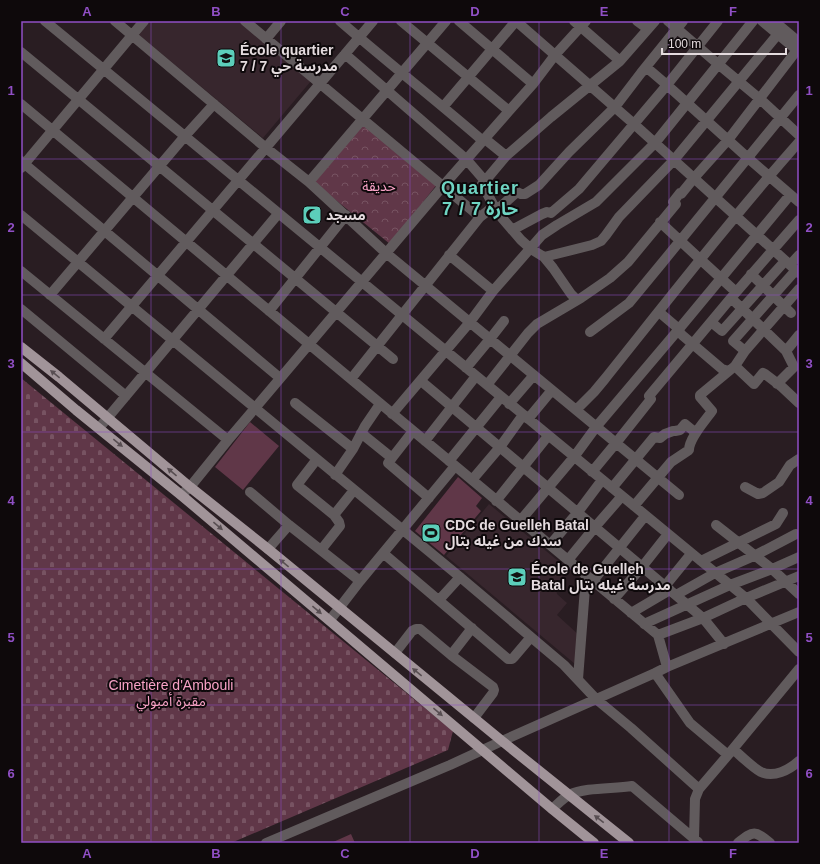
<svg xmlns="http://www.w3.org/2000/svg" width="820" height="864" viewBox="0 0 820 864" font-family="Helvetica,'Noto Sans Arabic',sans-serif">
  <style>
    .built { fill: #37262d }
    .cemetery { fill: url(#cemetery-stones) }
    .park { fill: url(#park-crowns) }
    .pitch { fill: #603748 }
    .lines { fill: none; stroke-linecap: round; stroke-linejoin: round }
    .minor { stroke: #615b5d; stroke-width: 10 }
    .major { stroke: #a19499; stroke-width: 10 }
    .oneway { fill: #584e52 }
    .grid { fill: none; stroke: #904fc5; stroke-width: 1; stroke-opacity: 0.55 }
    .labels { text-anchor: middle; stroke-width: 4; stroke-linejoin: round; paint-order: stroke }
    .poi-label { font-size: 14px; font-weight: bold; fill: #e4dbde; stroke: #0e090b; text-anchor: start }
    .park-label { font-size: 14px; fill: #f8a2c6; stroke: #0e090b }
    .district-label { font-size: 18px; font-weight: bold; letter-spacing: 1px; fill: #6fd5c3; stroke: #0e090b }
    .neatline { fill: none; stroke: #904fc5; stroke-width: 1.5 }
    .grid-label { font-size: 13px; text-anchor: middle; font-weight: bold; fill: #904fc5 }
  </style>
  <defs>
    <pattern id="cemetery-stones" width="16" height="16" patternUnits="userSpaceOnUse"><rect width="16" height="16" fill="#603748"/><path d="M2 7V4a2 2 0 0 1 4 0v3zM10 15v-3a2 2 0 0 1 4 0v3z" fill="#775362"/></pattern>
    <pattern id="park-crowns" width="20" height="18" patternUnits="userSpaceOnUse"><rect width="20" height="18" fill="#603748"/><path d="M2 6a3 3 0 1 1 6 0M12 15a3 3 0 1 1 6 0" fill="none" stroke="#775362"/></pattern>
  </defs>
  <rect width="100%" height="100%" fill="#291d22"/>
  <path class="built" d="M 150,21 L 244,21 L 311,81 L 263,138 L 139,35 Z
    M 489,504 L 568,569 L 556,585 L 557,594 L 567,603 L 557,615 L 580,636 L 575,664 L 446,556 Z"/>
  <path class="cemetery" d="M 21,378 L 453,731 L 448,750 L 231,843 L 21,843 Z"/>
  <path class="park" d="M 361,121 L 438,183 L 390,244 L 311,180 Z"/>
  <path class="pitch" d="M 250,422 L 279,446 L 243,490 L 215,467 Z
    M 458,477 L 482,498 L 476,506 L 481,511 L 444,555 L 415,531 Z
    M 351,834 L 355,843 L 331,843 Z"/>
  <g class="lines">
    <path class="minor" d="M 45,21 L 746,598 L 799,652
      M 115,21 L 266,148 L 309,182 L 386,253 L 679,495
      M 245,21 L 480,217
      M 340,21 C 387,62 436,100 483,141
      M 401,21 L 509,111
      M 459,21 L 533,84
      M 516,21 L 634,124 L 799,273
      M 574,21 L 620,61
      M 637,21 L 648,29
      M 668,21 L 718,64 L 760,99 L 799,135
      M 762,21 L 799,52
      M 774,21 L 799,42
      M 266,39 L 281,21
      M 21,52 L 393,359
      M 345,54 L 466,159 L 485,181 L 482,184 L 495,208 L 502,218 L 521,240 L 531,249 L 544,257 L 553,268 L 571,294 L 577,300
      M 646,67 L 667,85 L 748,158 L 799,202
      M 21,104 L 658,635 L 667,667
      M 443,107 L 516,21
      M 485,139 L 506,156
      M 21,161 L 280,378
      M 21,168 L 144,21
      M 485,181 L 506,156 L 551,117 L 620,61 L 655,21
      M 309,182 L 446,21
      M 21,215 L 460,577 L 564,665 L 596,699 L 631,728 L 699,789
      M 660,222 L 701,260 L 736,292
      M 512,230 L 542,214 L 547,212 L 551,213 L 579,189 L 667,85 L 718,21
      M 449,255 L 493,291
      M 544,257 L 592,245 L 601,241 L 606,235 L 619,217 L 674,160 L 778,34
      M 790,265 L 799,255
      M 796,270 L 733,341 L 745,351 L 735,366 L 754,384 L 763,373 L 765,374 L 782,387 L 799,403
      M 21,271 L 228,440
      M 751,274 L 791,313
      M 50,295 L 185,136 L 214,104
      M 731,298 L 786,351 L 799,335
      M 21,309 L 126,396
      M 269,311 L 346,215
      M 659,312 L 679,329
      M 711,322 L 722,331 L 785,261
      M 678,330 L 682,335 L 722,369 L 728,371
      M 590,332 L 629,303 L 662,263 L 799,95
      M 104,339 L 373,21
      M 745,351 L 799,289
      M 466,368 L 490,339 L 504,321
      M 351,379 L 480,217 L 489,210 L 499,208 L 517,192 L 521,194 L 525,194 L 539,185 L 569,152 L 615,107 L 641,73 L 683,21
      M 421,381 L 703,618 L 724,644
      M 777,384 L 794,367 L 786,351
      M 487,385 L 528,333 L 537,324 L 581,298 L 610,278 L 628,262 L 676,204 L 673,202 L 680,193 L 681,194 L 694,178 L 728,140 L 797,50
      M 295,403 L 353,449
      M 509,404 L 534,375
      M 576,410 L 594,392 L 604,380 C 668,300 731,219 799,142
      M 392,414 L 470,322 L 493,291 L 542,235 L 557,225 L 596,202 L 655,143 L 753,21
      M 528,419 L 552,390
      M 99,428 L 278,214
      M 413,431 L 388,463 L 429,498
      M 361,433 L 392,458
      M 425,441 L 476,376
      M 317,459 L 297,485 L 334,515 L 339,522 L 340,526 L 321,550
      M 449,461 L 501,397
      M 592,472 L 616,443 L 651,399 L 649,396 L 731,298 L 799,220
      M 335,475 L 353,449 L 365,426 L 380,404
      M 472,480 L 500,447 L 523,415
      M 745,487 L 758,494 L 763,493 L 779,482 L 790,465 L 799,459
      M 612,488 L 654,437 L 660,438 L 665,434 L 673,431 L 675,431 L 680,430 L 685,424 L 696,433
      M 250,492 L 289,525 L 360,581
      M 181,495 L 190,487 L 228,440 L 443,186 L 509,111 L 533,84 L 555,55 L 586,21
      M 496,501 L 548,436
      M 634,506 L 671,462 L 689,450 C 689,438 705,421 712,411 L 700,397 L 700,395 L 735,366
      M 334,515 L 354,490
      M 520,521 L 574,457 L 596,427 L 679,329 L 790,195
      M 716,525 L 772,569 L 799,594
      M 550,545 L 578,512 L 602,480
      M 268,549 L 289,525
      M 383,553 L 508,659 L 512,659 L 514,657 L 531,637
      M 568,560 L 595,527 L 622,496
      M 701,561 L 776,524 L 783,513
      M 593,581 L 645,516
      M 665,586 L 691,554
      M 676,595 L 715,573 L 754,556 L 796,534
      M 614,599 L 642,567 L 668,534
      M 439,600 L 460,577
      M 631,613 L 670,590
      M 330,620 L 360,581 L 455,466
      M 644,624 L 730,585 L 772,569 L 799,557
      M 658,635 L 703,618 L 746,598 L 799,576
      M 395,653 L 412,631 L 416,629 L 420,629 L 451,655 L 493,687 L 494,690 L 493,693 L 474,718
      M 451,655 L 472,628
      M 655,673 L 690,723 L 728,755
      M 578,679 L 586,575
      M 733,749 C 740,755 753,768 761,772 C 774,778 789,770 799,761
      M 552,809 C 557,805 563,798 569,795 C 586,787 613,789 632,786 L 698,842
      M 694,839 L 695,799 L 699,789 L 728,755 L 799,669
      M 266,843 L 450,765 L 502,741 L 655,673 L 667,667 L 799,612
      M 738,843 C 754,830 755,831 770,843"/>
    <path class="major" d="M 21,347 L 59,377 L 190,487 L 268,549 L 502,741 L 629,843
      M 21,363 L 76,410 L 181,495 L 552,809 L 594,843"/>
  </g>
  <defs><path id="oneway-solid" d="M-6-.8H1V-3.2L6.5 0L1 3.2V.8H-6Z"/></defs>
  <g class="oneway">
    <use href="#oneway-solid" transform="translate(55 374) rotate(-141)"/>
    <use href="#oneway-solid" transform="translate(118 443) rotate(39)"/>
    <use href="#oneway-solid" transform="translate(172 472) rotate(-140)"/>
    <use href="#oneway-solid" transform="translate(218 526) rotate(40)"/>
    <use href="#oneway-solid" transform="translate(284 563) rotate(-141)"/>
    <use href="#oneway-solid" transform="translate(317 610) rotate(40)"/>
    <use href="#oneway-solid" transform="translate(417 672) rotate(-141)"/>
    <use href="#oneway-solid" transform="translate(438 712) rotate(40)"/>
    <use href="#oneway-solid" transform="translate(599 819) rotate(-142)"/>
  </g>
  <path class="grid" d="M 151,21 L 151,843M 281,21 L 281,843M 410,21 L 410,843M 539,21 L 539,843M 669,21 L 669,843M 21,159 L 799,159M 21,295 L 799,295M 21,432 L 799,432M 21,569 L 799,569M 21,705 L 799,705"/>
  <defs>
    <symbol id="school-square" viewBox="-11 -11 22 22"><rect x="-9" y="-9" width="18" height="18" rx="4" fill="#5cceba" stroke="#0e090b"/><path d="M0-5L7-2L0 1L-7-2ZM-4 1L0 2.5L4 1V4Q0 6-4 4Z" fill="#111"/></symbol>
    <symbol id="mosque-square" viewBox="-11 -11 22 22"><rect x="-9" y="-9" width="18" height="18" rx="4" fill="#5cceba" stroke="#0e090b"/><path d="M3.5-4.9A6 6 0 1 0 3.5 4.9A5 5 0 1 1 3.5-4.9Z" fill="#111"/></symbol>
    <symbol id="stadium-square" viewBox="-11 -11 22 22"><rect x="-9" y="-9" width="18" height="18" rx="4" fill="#5cceba" stroke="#0e090b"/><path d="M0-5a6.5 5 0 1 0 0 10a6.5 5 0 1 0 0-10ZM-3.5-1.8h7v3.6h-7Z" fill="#111"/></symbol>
  </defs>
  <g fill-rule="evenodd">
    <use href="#school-square" x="215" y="47" width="22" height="22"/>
    <use href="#mosque-square" x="301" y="204" width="22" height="22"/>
    <use href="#stadium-square" x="420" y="522" width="22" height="22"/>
    <use href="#school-square" x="506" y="566" width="22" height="22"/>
  </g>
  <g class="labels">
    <g class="poi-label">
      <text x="240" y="55">École quartier<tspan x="240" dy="16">7 / مدرسة حي 7</tspan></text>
      <text x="326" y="220">مسجد</text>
      <text x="445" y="530">CDC de Guelleh Batal<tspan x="445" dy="16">سدك من غيله بتال</tspan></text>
      <text x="531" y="574">École de Guelleh<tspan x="531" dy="16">Batal مدرسة غيله بتال</tspan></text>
    </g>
    <g class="park-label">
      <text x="379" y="191">حديقة</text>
      <text x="171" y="690">Cimetière d'Ambouli<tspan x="171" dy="16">مقبرة أمبولي</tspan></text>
    </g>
    <g class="district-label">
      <text x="480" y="194">Quartier<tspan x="480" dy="21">7 / حارة 7</tspan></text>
    </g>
  </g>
  <rect width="820" height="864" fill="none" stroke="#0e090b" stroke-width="44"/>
  <path d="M662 48v6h124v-6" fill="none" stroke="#e4dbde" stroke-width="2"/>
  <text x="668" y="48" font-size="12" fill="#e4dbde" stroke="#0e090b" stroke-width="3" paint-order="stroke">100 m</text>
  <rect x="22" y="22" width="776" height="820" class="neatline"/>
  <g class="grid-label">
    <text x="87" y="16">A</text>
    <text x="216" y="16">B</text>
    <text x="345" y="16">C</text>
    <text x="475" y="16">D</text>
    <text x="604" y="16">E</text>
    <text x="733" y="16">F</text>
    <text x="11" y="95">1</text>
    <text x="809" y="95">1</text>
    <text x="11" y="232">2</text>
    <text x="809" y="232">2</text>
    <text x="11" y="368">3</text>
    <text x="809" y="368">3</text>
    <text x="11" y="505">4</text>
    <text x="809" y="505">4</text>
    <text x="11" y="642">5</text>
    <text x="809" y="642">5</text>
    <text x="11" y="778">6</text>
    <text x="809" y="778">6</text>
    <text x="87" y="858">A</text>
    <text x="216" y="858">B</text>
    <text x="345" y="858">C</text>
    <text x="475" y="858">D</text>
    <text x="604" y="858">E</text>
    <text x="733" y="858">F</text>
  </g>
</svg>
